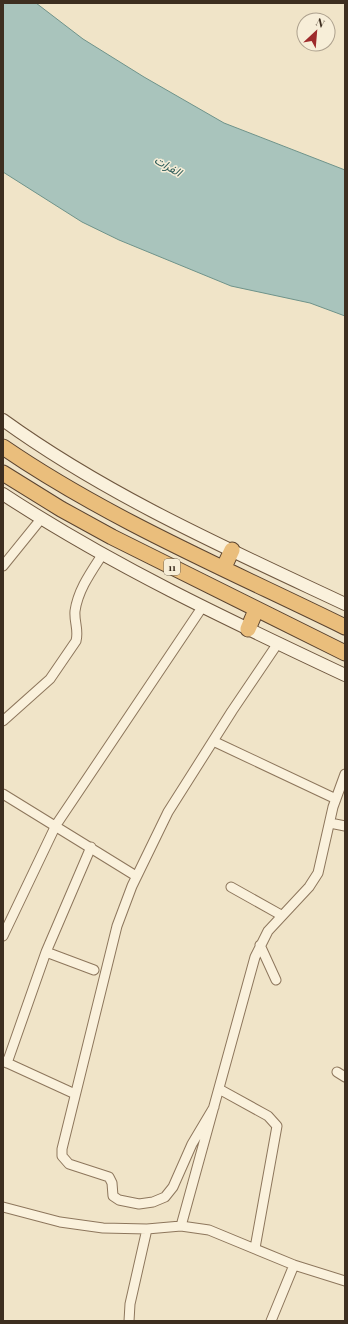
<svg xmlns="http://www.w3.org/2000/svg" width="348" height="1324" viewBox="0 0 348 1324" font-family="'Playfair Display',Vazirmatn,serif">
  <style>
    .water { fill: #a9c4bc; stroke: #6f938a }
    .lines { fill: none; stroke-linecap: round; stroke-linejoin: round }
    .minor-casing { stroke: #8d765c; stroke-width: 11 }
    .secondary-casing { stroke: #6f573f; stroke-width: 14 }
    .trunk-casing { stroke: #5b4430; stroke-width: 17 }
    .minor { stroke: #faf1dc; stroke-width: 9 }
    .secondary { stroke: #faf1dc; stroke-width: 12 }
    .trunk { stroke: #eabe7c; stroke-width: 15 }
    .labels { text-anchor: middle; stroke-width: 3; stroke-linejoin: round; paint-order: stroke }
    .shield { fill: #f7eed8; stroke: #756857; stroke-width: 1 }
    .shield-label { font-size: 10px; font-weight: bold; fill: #3d2e20 }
    .water-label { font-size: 12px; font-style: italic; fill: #2f5d5a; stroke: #f7eed8 }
  </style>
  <rect width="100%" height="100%" fill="#f0e4c8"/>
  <path class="water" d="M 3,3 L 36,3 L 83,39 L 144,77 L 224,123 L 345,170 L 345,316 L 310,303 L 231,286 L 119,240 L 82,222 L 3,172 Z"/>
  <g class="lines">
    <defs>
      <path id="minor" d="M 3,566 L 41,519
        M 3,721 L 50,679 L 76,641 C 79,630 74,622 75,611 C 78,590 91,572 102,555
        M 213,741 L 336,799
        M 3,794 L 136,876
        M 330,823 L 345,826
        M 231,887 L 281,915
        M 3,936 L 56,825 L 203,606
        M 260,945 L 276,980
        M 46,952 L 94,970
        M 3,1061 L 75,1094
        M 7,1063 L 46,952 L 91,847
        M 337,1072 L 345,1077
        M 219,1089 L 268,1116 L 277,1126 L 255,1248
        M 214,1107 L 192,1144 L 173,1187 L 165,1197 L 153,1202 L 139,1204 L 119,1200 L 113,1196 L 112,1183 L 109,1177 L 69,1164 L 62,1156 L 62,1149 L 117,926 L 132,886 L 168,812 L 232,711 L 278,643
        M 3,1207 L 60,1222 L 103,1228 L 147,1229 L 181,1226 L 209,1230 L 294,1265 L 345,1281
        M 181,1226 L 255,957 L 268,931 L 309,887 L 318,873 L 333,807 L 345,774
        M 129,1321 L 130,1304 L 147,1229
        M 271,1321 L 294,1265"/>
      <path id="secondary" d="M 3,420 C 108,496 228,549 345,604
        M 3,494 C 111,565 228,620 345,675"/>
      <path id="trunk" d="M 3,447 C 108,519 231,571 345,627
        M 3,473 L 61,509 L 112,537 L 345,653
        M 224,567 L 232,550
        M 248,629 L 256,610"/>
    </defs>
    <use href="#minor" class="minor-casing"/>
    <use href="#secondary" class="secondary-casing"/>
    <use href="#trunk" class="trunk-casing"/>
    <use href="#minor" class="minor"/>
    <use href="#secondary" class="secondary"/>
    <use href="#trunk" class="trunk"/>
  </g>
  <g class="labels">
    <rect class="shield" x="164" y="559" width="16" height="16" rx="3"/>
    <g class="shield-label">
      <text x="172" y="571">11</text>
    </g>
    <g class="water-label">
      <text transform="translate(168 166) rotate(30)" y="4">الفرات</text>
    </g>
  </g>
  <rect width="348" height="1324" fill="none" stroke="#3d2e20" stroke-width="8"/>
  <g transform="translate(316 32) rotate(26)"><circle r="19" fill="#f7eed8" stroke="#ada18e"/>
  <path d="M0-3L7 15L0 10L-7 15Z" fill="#9e2a2b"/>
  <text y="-6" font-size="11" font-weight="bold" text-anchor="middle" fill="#3d2e20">N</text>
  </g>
</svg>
